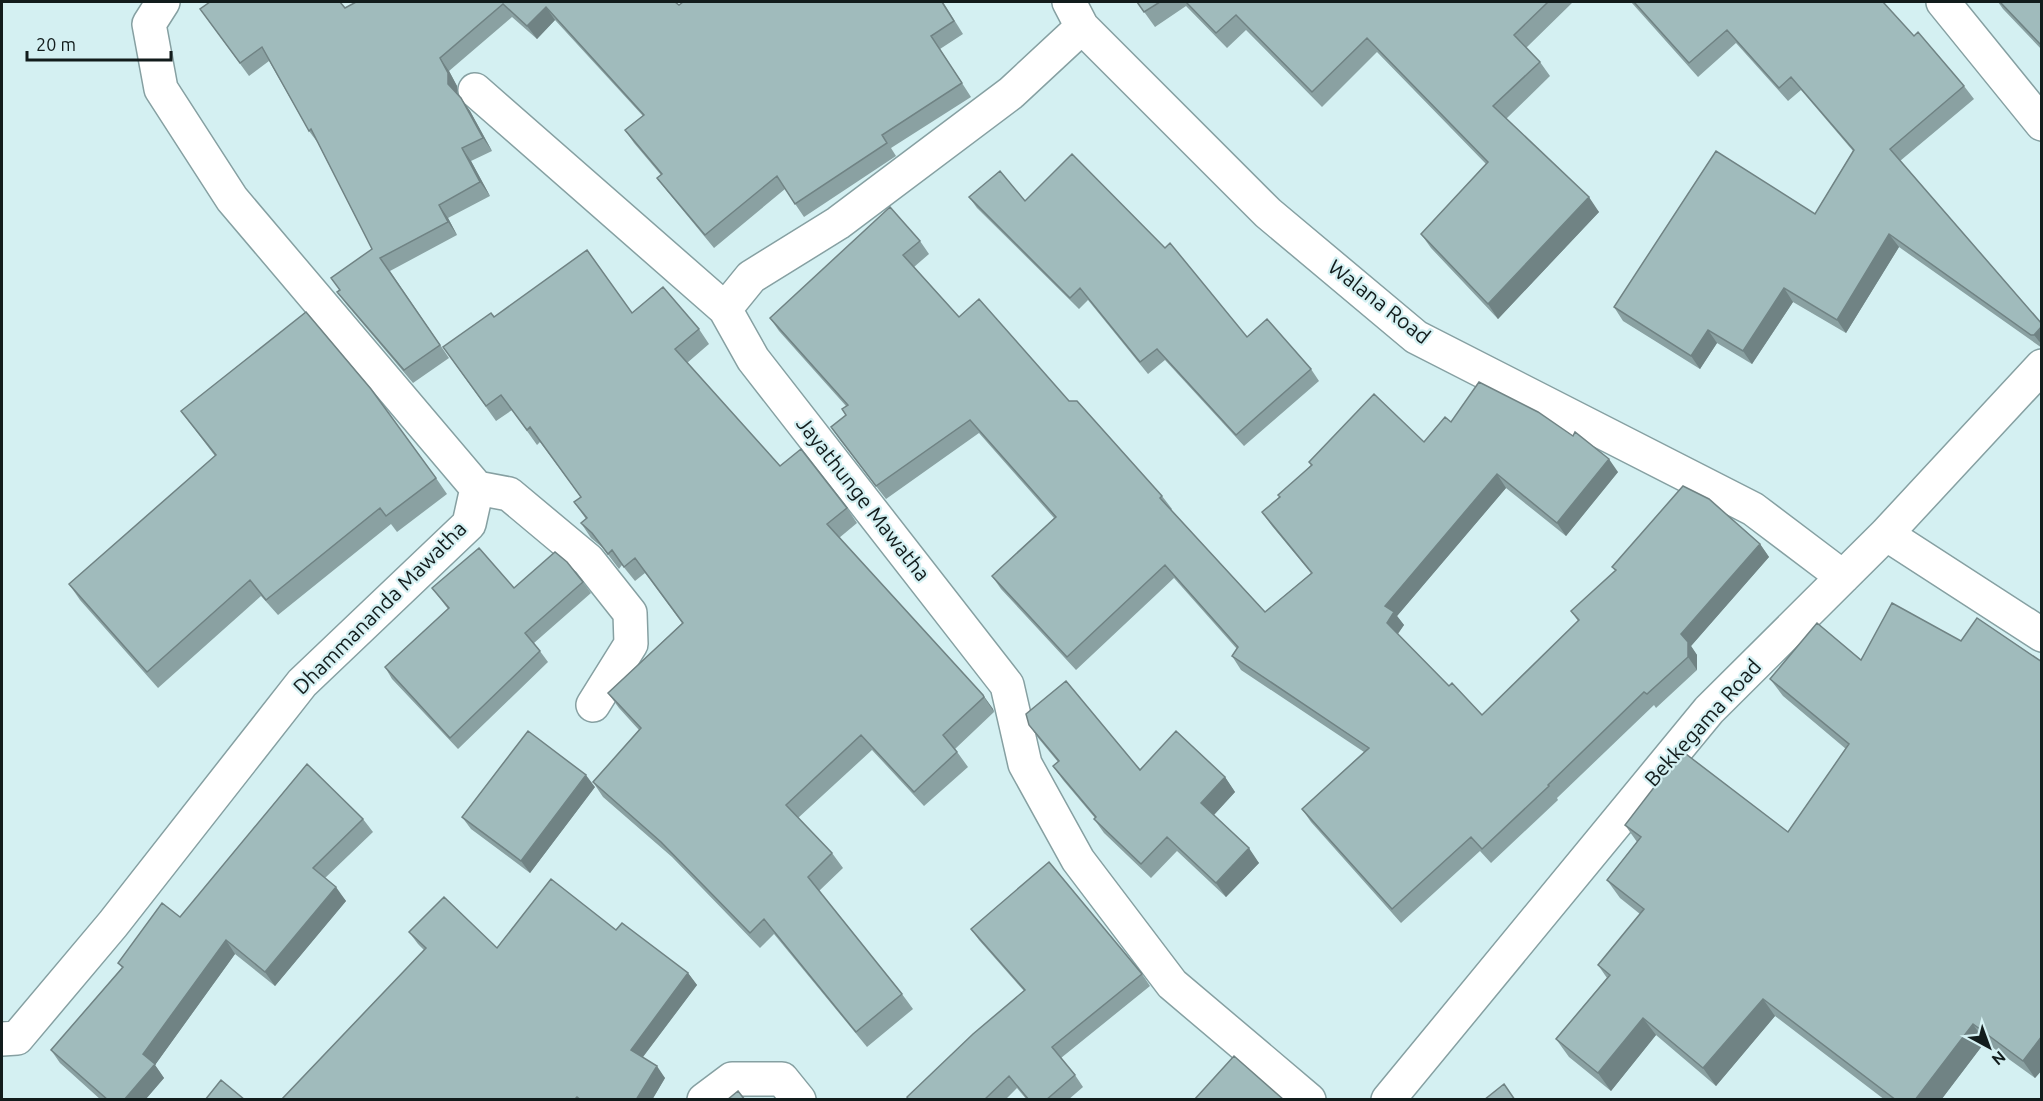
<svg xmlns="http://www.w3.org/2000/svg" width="2043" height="1101" viewBox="0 0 2043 1101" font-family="Ubuntu,sans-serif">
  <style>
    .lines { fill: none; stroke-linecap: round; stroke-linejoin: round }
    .minor-casing { stroke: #86a0a2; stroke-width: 36 }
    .minor { stroke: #fff; stroke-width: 33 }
    .wall { fill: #8aa1a2 }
    .shaded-wall { fill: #708384 }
    .building { fill: #a0bbbc; stroke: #708384; stroke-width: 1.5 }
    .labels { text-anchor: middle; stroke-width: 4.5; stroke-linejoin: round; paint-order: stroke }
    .street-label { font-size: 21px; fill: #121c1c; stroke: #d4f0f2 }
  </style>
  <rect width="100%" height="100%" fill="#d4f0f2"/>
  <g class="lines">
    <defs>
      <path id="minor" d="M 1069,2 L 1082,27 L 1268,213 L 1416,337 L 1753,509 L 1843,577
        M 1943,2 L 2042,124
        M 1082,27 L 1011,93 L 838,223 L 751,277 L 725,309 L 753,359 L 1007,685 L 1025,764 L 1078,860 L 1172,984 L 1309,1100
        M 475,90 L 725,309
        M 477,488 L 509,494 L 588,560 L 630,613 L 631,644 L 593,705
        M 1886,534 L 2042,635
        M 2,1039 L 17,1038 L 113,924 L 302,683 L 469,524 L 477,488 L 232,199 L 161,89 L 149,24 L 163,2
        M 704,1100 L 732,1079 L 782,1079 L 799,1100
        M 1388,1100 L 1709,710 L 1886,534 L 2042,366"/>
    </defs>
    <use href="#minor" class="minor-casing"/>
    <use href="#minor" class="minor"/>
  </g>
  <path class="wall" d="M 356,2 L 679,5 L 683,2 L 943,2 L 963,34 L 940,49 L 971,97 L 891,148 L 896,156 L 804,217 L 785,189 L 714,248 L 667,191 L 657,178 L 661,175 L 634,143 L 625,130 L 643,116 L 555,20 L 537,39 L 512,17 L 449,71 L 457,86 L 457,93 L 470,111 L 492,151 L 471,161 L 490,196 L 448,218 L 457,235 L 390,271 L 449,358 L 413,383 L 347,305 L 337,292 L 372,249 L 318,143 L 309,131 L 269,61 L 249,76 L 200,9 L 345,8 Z
    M 1137,2 L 1573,2 L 1526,48 L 1540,62 L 1550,76 L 1506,119 L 1599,212 L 1498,319 L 1431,248 L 1421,234 L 1486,164 L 1377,52 L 1322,107 L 1246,30 L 1227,48 L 1186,6 L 1155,27 Z
    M 1631,2 L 1883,2 L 1914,36 L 1964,86 L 1974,99 L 1900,161 L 2042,324 L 2042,348 L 1899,247 L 1846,333 L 1793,302 L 1752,364 L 1717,343 L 1700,369 L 1623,321 L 1614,307 L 1815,214 L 1853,151 L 1801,90 L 1788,101 L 1736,43 L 1698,77 Z
    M 1998,2 L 2042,2 L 2042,50 L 2003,9 Z
    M 969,197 L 1311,369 L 1319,381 L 1244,446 L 1165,360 L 1148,374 L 1088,300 L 1079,309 L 977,208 Z
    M 920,241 L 929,254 L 914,267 L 959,317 L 1069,401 L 1162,496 L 1172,509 L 1171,510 L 1265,612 L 1311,573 L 1272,526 L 1262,512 L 1279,497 L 1311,465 L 1309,462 L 1424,442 L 1451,422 L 1618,472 L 1566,536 L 1506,488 L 1397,616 L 1404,625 L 1398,634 L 1449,686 L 1482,715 L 1578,621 L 1571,611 L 1615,571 L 1612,567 L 1760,544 L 1769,557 L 1691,646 L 1697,655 L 1697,670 L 1656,708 L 1654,705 L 1557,798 L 1558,800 L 1491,863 L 1480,851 L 1401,923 L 1311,822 L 1302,809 L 1364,752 L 1241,670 L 1232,656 L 1237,649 L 1174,578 L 1076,670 L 1001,589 L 992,576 L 1054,518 L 979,433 L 886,499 L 840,440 L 831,427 L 846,415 L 846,406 L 779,331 L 770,318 Z
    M 632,313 L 699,329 L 709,344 L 687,363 L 780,466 L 847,508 L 857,523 L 839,538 L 983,695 L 993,709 L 994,712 L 955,749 L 968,767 L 924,806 L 872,750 L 798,818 L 832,853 L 843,868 L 819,891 L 902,994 L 913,1009 L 867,1047 L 774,934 L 760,948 L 672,857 L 603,797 L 593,782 L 639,730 L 619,708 L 608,693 L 682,623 L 645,573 L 635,581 L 622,565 L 619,569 L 603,548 L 591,538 L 581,523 L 586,519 L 574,502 L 581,497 L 540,442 L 537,445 L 512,410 L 496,421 L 443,347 L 494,317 Z
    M 181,411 L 436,478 L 447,494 L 397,532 L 391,524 L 278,615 L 261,596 L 158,688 L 80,600 L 69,584 L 215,456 Z
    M 583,582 L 591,593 L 534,643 L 548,662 L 458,749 L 392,679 L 385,667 L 448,609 L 432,588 L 514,588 Z
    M 1961,641 L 2042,662 L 2042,1070 L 2035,1078 L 1985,1042 L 1941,1100 L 1885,1100 L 1775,1016 L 1716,1086 L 1656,1035 L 1611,1091 L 1569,1057 L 1556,1039 L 1607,978 L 1598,965 L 1640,914 L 1620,898 L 1607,880 L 1637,842 L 1625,825 L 1788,832 L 1846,749 L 1783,696 L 1770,679 L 1861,660 Z
    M 1029,725 L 1140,770 L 1225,777 L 1235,792 L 1214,815 L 1259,863 L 1226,897 L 1177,851 L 1151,878 L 1104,833 L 1094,819 L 1095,818 L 1063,780 L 1053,766 L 1058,762 L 1039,739 Z
    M 595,787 L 530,873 L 471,829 L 462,817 Z
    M 363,819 L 373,832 L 325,878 L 346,901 L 275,986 L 235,954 L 155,1065 L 164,1078 L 145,1100 L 101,1100 L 60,1063 L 51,1050 L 122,968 L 118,963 L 180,917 Z
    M 971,929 L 1142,974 L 1150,986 L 1061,1058 L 1075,1075 L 1083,1087 L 1068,1100 L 1027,1100 L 1017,1088 L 1005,1100 L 908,1100 L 907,1097 L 1024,991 L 979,940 Z
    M 616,930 L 688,973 L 697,985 L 643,1057 L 665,1078 L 652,1100 L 281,1100 L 424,950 L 418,944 L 409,932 L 497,948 Z"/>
  <path class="shaded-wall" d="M 546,7 L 555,20 L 537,39 L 527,26 Z
    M 440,58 L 449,71 L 457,86 L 458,97 L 448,84 Z
    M 461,98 L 470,111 L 492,151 L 483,138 Z
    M 462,148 L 471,161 L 490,196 L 480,182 Z
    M 1589,197 L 1599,212 L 1498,319 L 1488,304 Z
    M 439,205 L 448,218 L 457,235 L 448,222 Z
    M 1889,234 L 1899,247 L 1846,333 L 1837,320 Z
    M 1784,288 L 1793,302 L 1752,364 L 1743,351 Z
    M 2042,326 L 2042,345 L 2034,335 Z
    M 1708,330 L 1717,343 L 1700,369 L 1691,356 Z
    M 1609,459 L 1618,472 L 1566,536 L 1557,523 Z
    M 1497,474 L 1506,488 L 1397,616 L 1404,625 L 1396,636 L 1387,623 L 1385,606 Z
    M 1760,544 L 1769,557 L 1691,646 L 1697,655 L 1697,670 L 1688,657 L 1681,634 Z
    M 983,695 L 993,709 L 994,712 L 984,697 Z
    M 586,775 L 595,787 L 530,873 L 521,861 Z
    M 1225,777 L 1235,792 L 1211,818 L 1201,803 Z
    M 1249,848 L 1259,863 L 1226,897 L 1216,883 Z
    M 336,887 L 346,901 L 275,986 L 265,972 Z
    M 226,940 L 235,954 L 155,1065 L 164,1078 L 145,1100 L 124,1100 L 143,1054 Z
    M 688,973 L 697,985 L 639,1062 L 631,1050 Z
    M 1763,999 L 1775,1016 L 1716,1086 L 1703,1068 Z
    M 1643,1018 L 1656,1035 L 1611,1091 L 1598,1073 Z
    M 1973,1024 L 1985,1042 L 1941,1100 L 1915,1100 Z
    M 2042,1036 L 2042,1070 L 2035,1078 L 2023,1061 Z
    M 657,1066 L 665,1078 L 652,1100 L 636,1100 Z"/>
  <path class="building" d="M 210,2 L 340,2 L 345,8 L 356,2 L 675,2 L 679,5 L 683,2 L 942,2 L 954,21 L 931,36 L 962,83 L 882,135 L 887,143 L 795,204 L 777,176 L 705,235 L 657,178 L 662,174 L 625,130 L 644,115 L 546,7 L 527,26 L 503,4 L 440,58 L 448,73 L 448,84 L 461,98 L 483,138 L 462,148 L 480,182 L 439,205 L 448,222 L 380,258 L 440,345 L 404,370 L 337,292 L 340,290 L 331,278 L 372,249 L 311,129 L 309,131 L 262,47 L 240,63 L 200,9 Z
    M 1137,2 L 1160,2 L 1144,12 Z
    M 1186,2 L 1548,2 L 1514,35 L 1540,62 L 1493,106 L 1589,197 L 1488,304 L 1421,234 L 1488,162 L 1367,38 L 1312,92 L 1236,15 L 1216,33 Z
    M 1634,2 L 1883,2 L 1914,36 L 1918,32 L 1964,86 L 1890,149 L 2042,324 L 2042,326 L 2034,335 L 2031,335 L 1889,234 L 1837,320 L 1784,288 L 1743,351 L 1708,330 L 1691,356 L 1614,307 L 1716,151 L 1815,214 L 1854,150 L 1791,77 L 1779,88 L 1727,30 L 1689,63 Z
    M 2000,2 L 2042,2 L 2042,46 Z
    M 1072,154 L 1165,248 L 1170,243 L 1247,337 L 1267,319 L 1311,369 L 1236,435 L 1157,349 L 1140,362 L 1080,288 L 1070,298 L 969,197 L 1000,171 L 1025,201 Z
    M 890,207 L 920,241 L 903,255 L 959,317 L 979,299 L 1069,401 L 1077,401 L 1162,496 L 1160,498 L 1265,612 L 1312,573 L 1262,512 L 1280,497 L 1278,495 L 1312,465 L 1309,462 L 1374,394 L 1424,442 L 1445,417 L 1451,422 L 1479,382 L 1538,412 L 1573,436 L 1575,432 L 1609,459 L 1557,523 L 1497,474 L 1385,606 L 1394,612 L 1387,623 L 1449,686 L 1452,683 L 1482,715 L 1579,620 L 1571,611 L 1616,570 L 1612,567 L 1683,486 L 1709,499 L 1760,544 L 1681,634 L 1688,642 L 1688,657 L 1647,694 L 1644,692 L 1548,785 L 1549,786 L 1482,849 L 1471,837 L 1392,909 L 1302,809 L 1369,748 L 1232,656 L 1238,647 L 1165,565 L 1067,657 L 992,576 L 1056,517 L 970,420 L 876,486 L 831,427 L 846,415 L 842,409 L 848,405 L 770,318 Z
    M 587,250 L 632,313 L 663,287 L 699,329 L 675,349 L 780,466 L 801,449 L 847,508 L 827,524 L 983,695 L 984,697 L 943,735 L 957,752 L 914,792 L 861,735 L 786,805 L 832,853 L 808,877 L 902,994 L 856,1032 L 764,919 L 750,933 L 661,842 L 593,782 L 641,728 L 608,693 L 683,623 L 635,558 L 624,567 L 612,550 L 608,554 L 592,533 L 581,523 L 587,518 L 574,502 L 581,497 L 530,427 L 527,430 L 501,395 L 486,406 L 443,347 L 491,313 L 494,317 Z
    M 306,312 L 371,389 L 436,478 L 386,516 L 380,508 L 266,600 L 250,580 L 147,672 L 69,584 L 216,455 L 181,411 Z
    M 479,548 L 514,588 L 555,552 L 567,562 L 583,582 L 525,633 L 540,651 L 450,738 L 385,667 L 449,608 L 432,588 Z
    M 1892,603 L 1961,641 L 1977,618 L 2042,662 L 2042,1036 L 2023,1061 L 1973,1024 L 1915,1100 L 1896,1100 L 1763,999 L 1703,1068 L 1643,1018 L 1598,1073 L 1556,1039 L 1610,975 L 1598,965 L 1644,909 L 1607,880 L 1641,837 L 1625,825 L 1682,751 L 1788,832 L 1849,744 L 1770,679 L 1817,623 L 1861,660 Z
    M 1066,681 L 1140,770 L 1176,731 L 1225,777 L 1201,803 L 1249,848 L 1216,883 L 1167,837 L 1141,864 L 1094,819 L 1096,817 L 1053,766 L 1059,761 L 1029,725 L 1026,714 Z
    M 528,731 L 586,775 L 521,861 L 462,817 Z
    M 307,764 L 363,819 L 313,868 L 336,887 L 265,972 L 226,940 L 143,1054 L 155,1064 L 124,1100 L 108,1100 L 51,1050 L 123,967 L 118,963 L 162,903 L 180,917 Z
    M 1049,862 L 1142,974 L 1052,1047 L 1075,1075 L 1046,1100 L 1029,1100 L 1009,1076 L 984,1100 L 909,1100 L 907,1097 L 973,1034 L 1025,990 L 971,929 Z
    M 551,879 L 616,930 L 622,923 L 688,973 L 631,1050 L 657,1066 L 636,1100 L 581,1100 L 577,1097 L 574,1100 L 281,1100 L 426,948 L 409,932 L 444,897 L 497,948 Z
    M 1234,1056 L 1284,1100 L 1194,1100 Z
    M 221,1080 L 245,1100 L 205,1100 Z
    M 1504,1084 L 1515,1100 L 1484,1100 Z
    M 738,1091 L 745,1100 L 727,1100 Z"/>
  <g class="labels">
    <g class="street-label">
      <text transform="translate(1379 302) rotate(38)" y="7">Walana Road</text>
      <text transform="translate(863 499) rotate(52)" y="7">Jayathunge Mawatha</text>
      <text transform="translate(380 608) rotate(-45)" y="7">Dhammananda Mawatha</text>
      <text transform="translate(1703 723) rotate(-48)" y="7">Bekkegama Road</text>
    </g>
  </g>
  <rect width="2043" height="1101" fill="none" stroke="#121c1c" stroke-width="6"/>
  <g transform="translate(1989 1047) rotate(139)" stroke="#d4f0f2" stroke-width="4.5" paint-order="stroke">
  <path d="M0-4.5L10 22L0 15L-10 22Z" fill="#121c1c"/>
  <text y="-9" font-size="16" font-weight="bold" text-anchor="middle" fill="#121c1c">N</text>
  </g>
  <path d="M27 51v9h144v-9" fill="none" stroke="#121c1c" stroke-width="3"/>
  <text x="36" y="51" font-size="18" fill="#121c1c" stroke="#d4f0f2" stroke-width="4.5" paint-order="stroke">20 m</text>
</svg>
